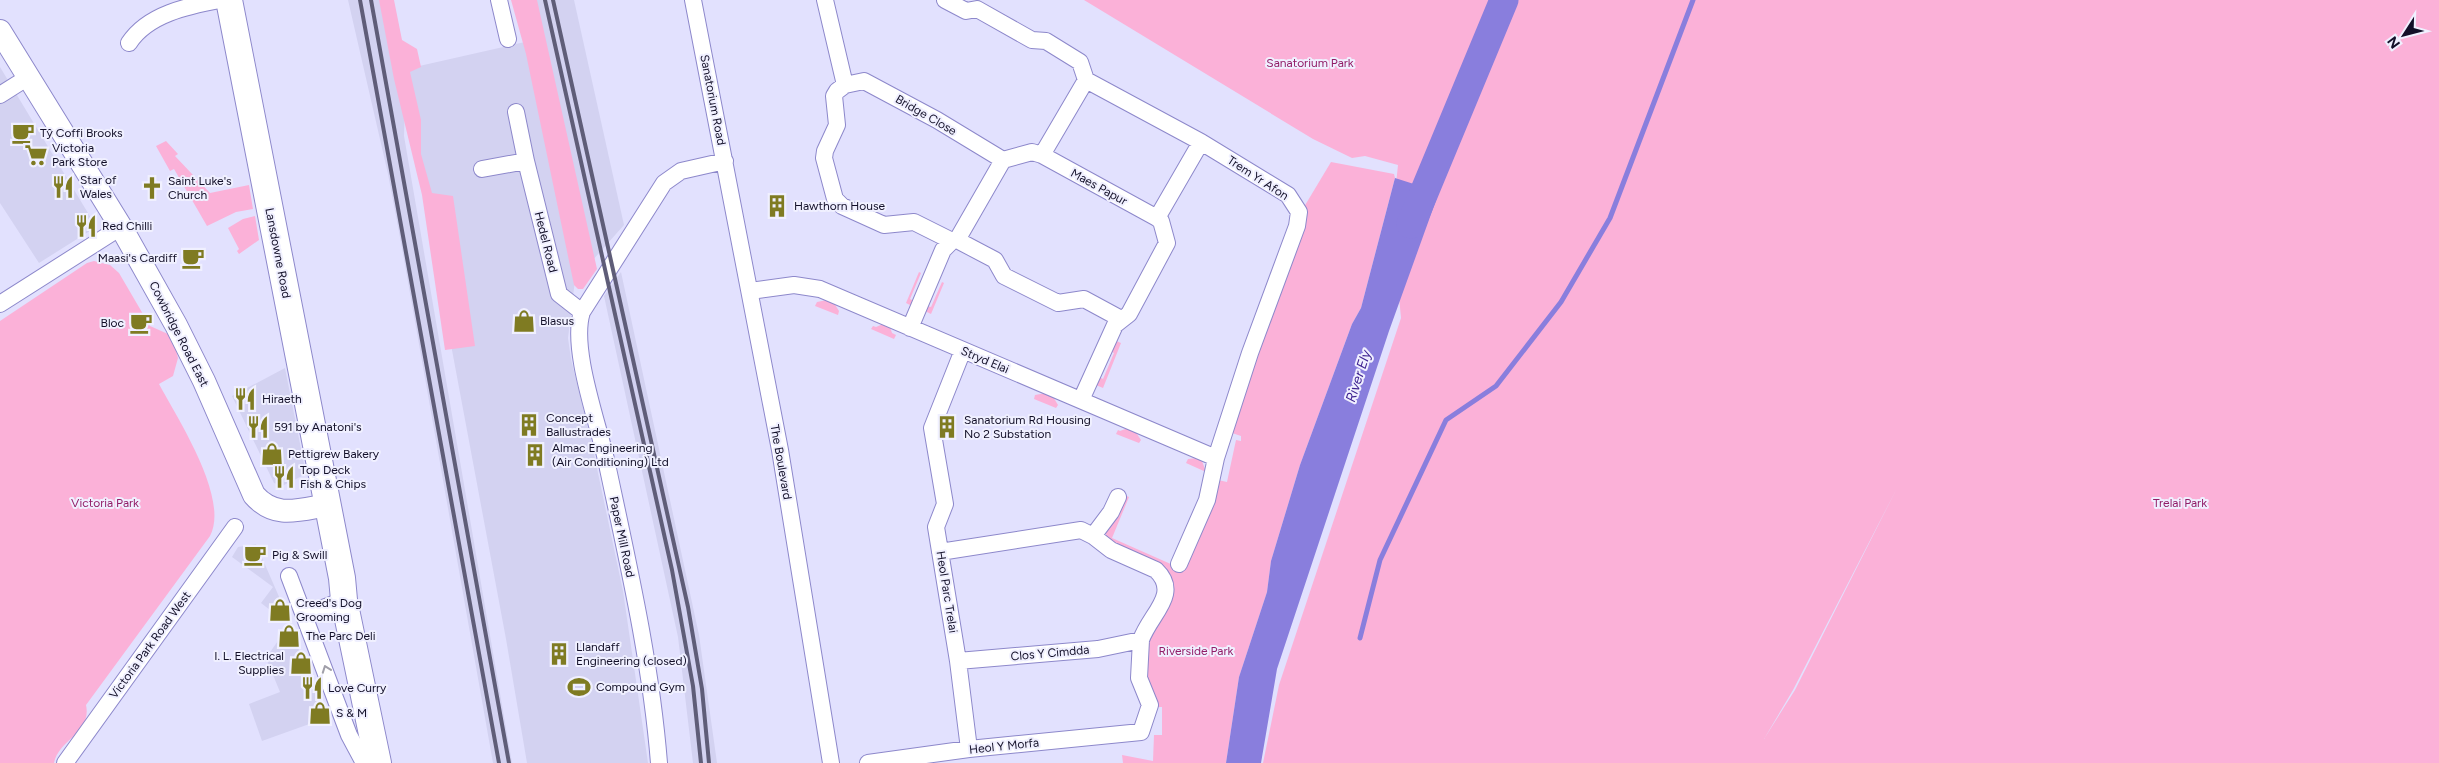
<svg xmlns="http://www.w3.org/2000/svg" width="2439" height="763" viewBox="0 0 2439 763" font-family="Figtree,sans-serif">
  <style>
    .built { fill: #d3d2f1 }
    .green { fill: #fbb1d8; fill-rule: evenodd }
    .water { fill: #897edd }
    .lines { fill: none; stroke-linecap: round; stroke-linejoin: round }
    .stream { stroke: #897edd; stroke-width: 5 }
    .river { stroke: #897edd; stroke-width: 29 }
    .street-casing { stroke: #8d88cb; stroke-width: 18 }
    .secondary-casing { stroke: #8d88cb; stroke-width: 24 }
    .primary-casing { stroke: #8d88cb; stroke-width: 28 }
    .street { stroke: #fff; stroke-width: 16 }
    .secondary { stroke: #fff; stroke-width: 22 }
    .primary { stroke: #fff; stroke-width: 26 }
    .rail { stroke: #5f5d78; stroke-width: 4 }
    .oneway { stroke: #a09fa9 }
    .labels { text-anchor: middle; stroke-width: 4; stroke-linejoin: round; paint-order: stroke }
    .park-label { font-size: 12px; fill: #921d68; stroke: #f0f0ff }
    .street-label { font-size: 12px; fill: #120f28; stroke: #f0f0ff }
    .poi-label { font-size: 12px; fill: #120f28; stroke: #f0f0ff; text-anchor: start }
    .water-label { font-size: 14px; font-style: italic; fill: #3f2391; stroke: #f0f0ff }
  </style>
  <rect width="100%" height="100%" fill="#e2e1fe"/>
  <path class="built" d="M 348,0 L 391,0 L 406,69 L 525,42 L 516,0 L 574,0 L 624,225 L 575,280 L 568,338 L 571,359 L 591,440 L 623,591 L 648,763 L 527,763 L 506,639 L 449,334 L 406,73 L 404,136 L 512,763 L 493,763 L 402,248 L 388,174 Z
    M 0,67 L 94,223 L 93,229 L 39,263 L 0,203 Z
    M 621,272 L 699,635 L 717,763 L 693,763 L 678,637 L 604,296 Z
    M 285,368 L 306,474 L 282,486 L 274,483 L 232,396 Z
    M 256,544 L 287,615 L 283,620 L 261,603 L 273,587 L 232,557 L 238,547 Z
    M 289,625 L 326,718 L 262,741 L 249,704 L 280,692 L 266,658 Z"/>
  <path class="green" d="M 379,0 L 394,0 L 402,40 L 417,49 L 421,67 L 410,72 L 421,120 L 421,154 L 432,193 L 453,196 L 475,346 L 445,350 L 422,195 L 394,79 Z
    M 511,0 L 537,0 L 597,269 L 583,289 L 578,289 L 574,285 L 526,54 Z
    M 1084,0 L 2439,0 L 2439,763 L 1263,763 L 1279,685 L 1401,318 L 1392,222 L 1398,165 L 1365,156 L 1352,158 L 1313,139 ZM 1897,488 L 1795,690 L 1764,739 L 1793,690 Z
    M 166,141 L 178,154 L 175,156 L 210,193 L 249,185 L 253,209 L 236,212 L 207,226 L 174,169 L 170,171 L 156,146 Z
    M 1331,162 L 1394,174 L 1395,178 L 1361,308 L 1352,324 L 1300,465 L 1271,561 L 1267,592 L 1239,677 L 1226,763 L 1123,763 L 1122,755 L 1153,761 L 1154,735 L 1162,735 L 1162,707 L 1156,707 L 1145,681 L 1149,637 L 1173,596 L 1171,594 L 1171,588 L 1115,547 L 1106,537 L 1106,531 L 1124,498 L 1111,492 L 1112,490 L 1129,497 L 1112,538 L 1182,569 L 1218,480 L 1227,482 L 1236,440 L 1241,441 L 1241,436 L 1232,433 L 1304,207 Z
    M 255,216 L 259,240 L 239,254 L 237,251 L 239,249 L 228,228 L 243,219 Z
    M 94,261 L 110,265 L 119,273 L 150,326 L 168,334 L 175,346 L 178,358 L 173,376 L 159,384 C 177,418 230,498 210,536 L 86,705 C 92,733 59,739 54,763 L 0,763 L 0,321 L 87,263 Z
    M 919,272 L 921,273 L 910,299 L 914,301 L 912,306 L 906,303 Z
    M 942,282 L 944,283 L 931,314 L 925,311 L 927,306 L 931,307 Z
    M 827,300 L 834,303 L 839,311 L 838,315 L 815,306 L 817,302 Z
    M 883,324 L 890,327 L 892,333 L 896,335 L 894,339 L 871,329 L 873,326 L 876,327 Z
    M 1114,340 L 1121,343 L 1103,388 L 1096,385 L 1099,377 L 1103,379 L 1114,353 L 1110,351 Z
    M 1046,393 L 1052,395 L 1058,405 L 1056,408 L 1034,399 L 1035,395 Z
    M 1128,428 L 1135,431 L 1141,440 L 1139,443 L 1116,434 L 1118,430 L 1120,431 Z
    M 1197,458 L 1202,461 L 1206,472 L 1186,463 L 1188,459 Z"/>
  <path class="water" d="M 1395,178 L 1439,192 L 1389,331 L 1277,669 L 1261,763 L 1226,763 L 1239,677 L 1267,592 L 1271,561 L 1300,465 L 1352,324 L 1361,308 Z"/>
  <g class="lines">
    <path class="stream" d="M 1360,638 L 1380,560 L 1446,420 L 1496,386 L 1561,302 L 1610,218 L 1693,0"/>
    <path class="river" d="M 1411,224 L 1504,0"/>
    <defs>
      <path id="street" d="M 499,0 L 508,39
        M 693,0 L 780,450 L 831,763
        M 825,0 L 845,85 L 837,91 L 834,96 L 837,125 L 825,151 L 824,158 L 835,199 L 842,206 L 884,225 L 914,222 L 952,241
        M 945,0 L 966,11 L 977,9 L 1032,40 L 1046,41 L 1080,62 L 1086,80 L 1201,142 L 1288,195 L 1299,212 L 1297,226 L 1250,353 L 1216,458 L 1207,500 L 1179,564
        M 129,43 C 148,14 188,6 220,0
        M 845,85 L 864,81 L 937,120 L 1003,160
        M 0,95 L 30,76
        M 516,112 L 526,161
        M 1042,155 L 1157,218
        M 482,169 L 526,161 L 559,294 L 582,312
        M 957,240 L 995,260 L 1004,276 L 1058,303 L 1084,299 L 1121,319
        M 750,291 L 794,285 L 820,289 L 1216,458
        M 0,304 L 121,227
        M 910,328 L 943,250 L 952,241 L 957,240 L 1003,160 L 1032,152 L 1042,155 L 1086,80
        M 963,350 L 932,428 L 945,504 L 936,527 L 958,661 L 969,749
        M 1081,400 L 1115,325 L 1129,314 L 1167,243 L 1161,221 L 1157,218 L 1201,142
        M 1093,536 L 1111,512 L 1118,497
        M 940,552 L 1081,530 L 1093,536 L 1111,550 L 1156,570 C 1181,594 1150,614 1141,640 L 1098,649 L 958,661
        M 289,576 L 349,735 L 364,763
        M 305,615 L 344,600
        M 65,763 L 235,527
        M 659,763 C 651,662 628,563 607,464 C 599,425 570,349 582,312 L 664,183 L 681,171 L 725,161
        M 868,763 L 969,749 L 1141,732 L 1150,705 L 1139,678 L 1141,640"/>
      <path id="secondary" d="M 0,31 L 121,227 L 176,325 L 204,381 L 254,495 C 275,519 298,510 327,505"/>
      <path id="primary" d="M 229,0 L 342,578 L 344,600 L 378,763"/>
    </defs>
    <use href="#street" class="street-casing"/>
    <use href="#secondary" class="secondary-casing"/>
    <use href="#primary" class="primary-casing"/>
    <use href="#street" class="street"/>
    <use href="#secondary" class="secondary"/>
    <use href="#primary" class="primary"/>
    <path class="rail" d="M 360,0 L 499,763
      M 371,0 L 509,763
      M 545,0 L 672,570 L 693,686 L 701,763
      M 553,0 L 688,607 L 702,689 L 709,763"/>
  </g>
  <defs><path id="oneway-chevron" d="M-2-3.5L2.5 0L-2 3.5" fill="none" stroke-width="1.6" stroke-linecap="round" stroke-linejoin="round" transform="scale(1.25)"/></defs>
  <use class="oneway" href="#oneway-chevron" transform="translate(326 669) rotate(-110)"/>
  <defs>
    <symbol id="cafe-bare" viewBox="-9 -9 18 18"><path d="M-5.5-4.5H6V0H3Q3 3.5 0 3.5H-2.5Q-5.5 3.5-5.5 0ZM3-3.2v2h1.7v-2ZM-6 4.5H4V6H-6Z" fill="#7f7b22" stroke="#f0f0ff" stroke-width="2.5" paint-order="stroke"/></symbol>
    <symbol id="supermarket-bare" viewBox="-9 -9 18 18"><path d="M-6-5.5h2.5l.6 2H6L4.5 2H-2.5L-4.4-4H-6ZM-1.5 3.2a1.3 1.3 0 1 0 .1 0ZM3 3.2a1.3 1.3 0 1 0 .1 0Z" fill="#7f7b22" stroke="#f0f0ff" stroke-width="2.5" paint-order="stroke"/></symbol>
    <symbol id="restaurant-bare" viewBox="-9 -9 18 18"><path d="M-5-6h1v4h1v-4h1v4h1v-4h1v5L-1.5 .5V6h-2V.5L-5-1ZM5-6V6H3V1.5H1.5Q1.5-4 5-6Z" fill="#7f7b22" stroke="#f0f0ff" stroke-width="2.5" paint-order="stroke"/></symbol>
    <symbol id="church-bare" viewBox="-9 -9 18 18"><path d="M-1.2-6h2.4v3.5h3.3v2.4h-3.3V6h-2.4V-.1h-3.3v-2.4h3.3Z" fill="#7f7b22" stroke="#f0f0ff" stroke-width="2.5" paint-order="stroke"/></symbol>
    <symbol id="building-bare" viewBox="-9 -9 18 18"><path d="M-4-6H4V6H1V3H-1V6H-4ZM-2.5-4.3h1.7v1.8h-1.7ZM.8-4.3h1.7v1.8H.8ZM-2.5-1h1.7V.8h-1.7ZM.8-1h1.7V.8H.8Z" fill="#7f7b22" stroke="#f0f0ff" stroke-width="2.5" paint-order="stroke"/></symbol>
    <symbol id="shop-bare" viewBox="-9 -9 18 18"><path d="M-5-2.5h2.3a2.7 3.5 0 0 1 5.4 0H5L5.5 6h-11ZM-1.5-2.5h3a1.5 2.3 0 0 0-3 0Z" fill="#7f7b22" stroke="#f0f0ff" stroke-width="2.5" paint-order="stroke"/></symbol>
    <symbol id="stadium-bare" viewBox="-9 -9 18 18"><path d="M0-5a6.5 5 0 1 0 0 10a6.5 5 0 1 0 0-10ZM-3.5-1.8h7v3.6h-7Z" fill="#7f7b22" stroke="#f0f0ff" stroke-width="2.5" paint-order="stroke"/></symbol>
  </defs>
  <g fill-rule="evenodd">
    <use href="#cafe-bare" x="7" y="117" width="32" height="32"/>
    <use href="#supermarket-bare" x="20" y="139" width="32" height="32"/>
    <use href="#restaurant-bare" x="47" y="171" width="32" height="32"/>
    <use href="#church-bare" x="136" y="172" width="32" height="32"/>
    <use href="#building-bare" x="761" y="190" width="32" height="32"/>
    <use href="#restaurant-bare" x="70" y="210" width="32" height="32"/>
    <use href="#cafe-bare" x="177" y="242" width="32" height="32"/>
    <use href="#shop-bare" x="508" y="305" width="32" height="32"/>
    <use href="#cafe-bare" x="125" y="307" width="32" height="32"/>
    <use href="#restaurant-bare" x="229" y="383" width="32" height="32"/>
    <use href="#building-bare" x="513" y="409" width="32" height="32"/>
    <use href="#restaurant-bare" x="242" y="411" width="32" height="32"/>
    <use href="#building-bare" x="931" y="411" width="32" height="32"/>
    <use href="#shop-bare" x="256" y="438" width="32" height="32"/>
    <use href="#building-bare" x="519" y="439" width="32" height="32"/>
    <use href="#restaurant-bare" x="268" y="461" width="32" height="32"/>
    <use href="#cafe-bare" x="239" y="539" width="32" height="32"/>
    <use href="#shop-bare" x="264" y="594" width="32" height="32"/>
    <use href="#shop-bare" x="273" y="620" width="32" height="32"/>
    <use href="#building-bare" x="543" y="638" width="32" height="32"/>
    <use href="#shop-bare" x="285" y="647" width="32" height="32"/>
    <use href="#stadium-bare" x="563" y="671" width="32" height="32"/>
    <use href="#restaurant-bare" x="296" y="672" width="32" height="32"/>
    <use href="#shop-bare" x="304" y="697" width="32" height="32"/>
  </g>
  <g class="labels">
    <g class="park-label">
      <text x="1310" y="67">Sanatorium Park</text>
      <text x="105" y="507">Victoria Park</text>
      <text x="2180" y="507">Trelai Park</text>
      <text x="1196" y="655">Riverside Park</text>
    </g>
    <g class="street-label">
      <text transform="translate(713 100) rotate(79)" y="4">Sanatorium Road</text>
      <text transform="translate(926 115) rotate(30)" y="4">Bridge Close</text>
      <text transform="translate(1258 178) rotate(33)" y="4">Trem Yr Afon</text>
      <text transform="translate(1099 187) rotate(29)" y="4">Maes Papur</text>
      <text transform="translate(546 242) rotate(76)" y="4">Hedel Road</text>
      <text transform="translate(278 253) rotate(79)" y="4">Lansdowne Road</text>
      <text transform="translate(179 334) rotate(63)" y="4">Cowbridge Road East</text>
      <text transform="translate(985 360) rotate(23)" y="4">Stryd Elai</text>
      <text transform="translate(781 462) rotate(80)" y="4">The Boulevard</text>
      <text transform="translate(622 537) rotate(78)" y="4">Paper Mill Road</text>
      <text transform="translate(947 592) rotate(81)" y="4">Heol Parc Trelai</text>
      <text transform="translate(150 645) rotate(-54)" y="4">Victoria Park Road West</text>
      <text transform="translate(1050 653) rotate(-5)" y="4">Clos Y Cimdda</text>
      <text transform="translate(1004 746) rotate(-6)" y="4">Heol Y Morfa</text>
    </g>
    <g class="poi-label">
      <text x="40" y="137">Tŷ Coffi Brooks</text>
      <text x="52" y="152">Victoria<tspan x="52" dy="14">Park Store</tspan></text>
      <text x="80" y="184">Star of<tspan x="80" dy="14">Wales</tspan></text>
      <text x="168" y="185">Saint Luke's<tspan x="168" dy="14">Church</tspan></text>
      <text x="794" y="210">Hawthorn House</text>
      <text x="102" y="230">Red Chilli</text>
      <text x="177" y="262" text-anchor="end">Maasi's Cardiff</text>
      <text x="540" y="325">Blasus</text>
      <text x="124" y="327" text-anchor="end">Bloc</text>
      <text x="262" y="403">Hiraeth</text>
      <text x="546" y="422">Concept<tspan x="546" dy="14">Ballustrades</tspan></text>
      <text x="964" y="424">Sanatorium Rd Housing<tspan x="964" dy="14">No 2 Substation</tspan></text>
      <text x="274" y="431">591 by Anatoni's</text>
      <text x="552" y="452">Almac Engineering<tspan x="552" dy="14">(Air Conditioning) Ltd</tspan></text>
      <text x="288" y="458">Pettigrew Bakery</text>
      <text x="300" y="474">Top Deck<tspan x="300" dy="14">Fish &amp; Chips</tspan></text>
      <text x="272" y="559">Pig &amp; Swill</text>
      <text x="296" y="607">Creed's Dog<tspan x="296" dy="14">Grooming</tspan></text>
      <text x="306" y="640">The Parc Deli</text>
      <text x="576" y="651">Llandaff<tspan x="576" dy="14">Engineering (closed)</tspan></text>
      <text x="284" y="660" text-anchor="end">I. L. Electrical<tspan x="284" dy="14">Supplies</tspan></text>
      <text x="596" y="691">Compound Gym</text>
      <text x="328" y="692">Love Curry</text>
      <text x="336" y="717">S &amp; M</text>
    </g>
    <g class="water-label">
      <text transform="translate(1358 376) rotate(-72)" y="5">River Ely</text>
    </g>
  </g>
  <g transform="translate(2404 35) rotate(234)" stroke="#f0f0ff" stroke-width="4" paint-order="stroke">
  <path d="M0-4L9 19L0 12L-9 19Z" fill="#120f28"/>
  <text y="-8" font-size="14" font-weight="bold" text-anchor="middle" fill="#120f28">N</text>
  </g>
</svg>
